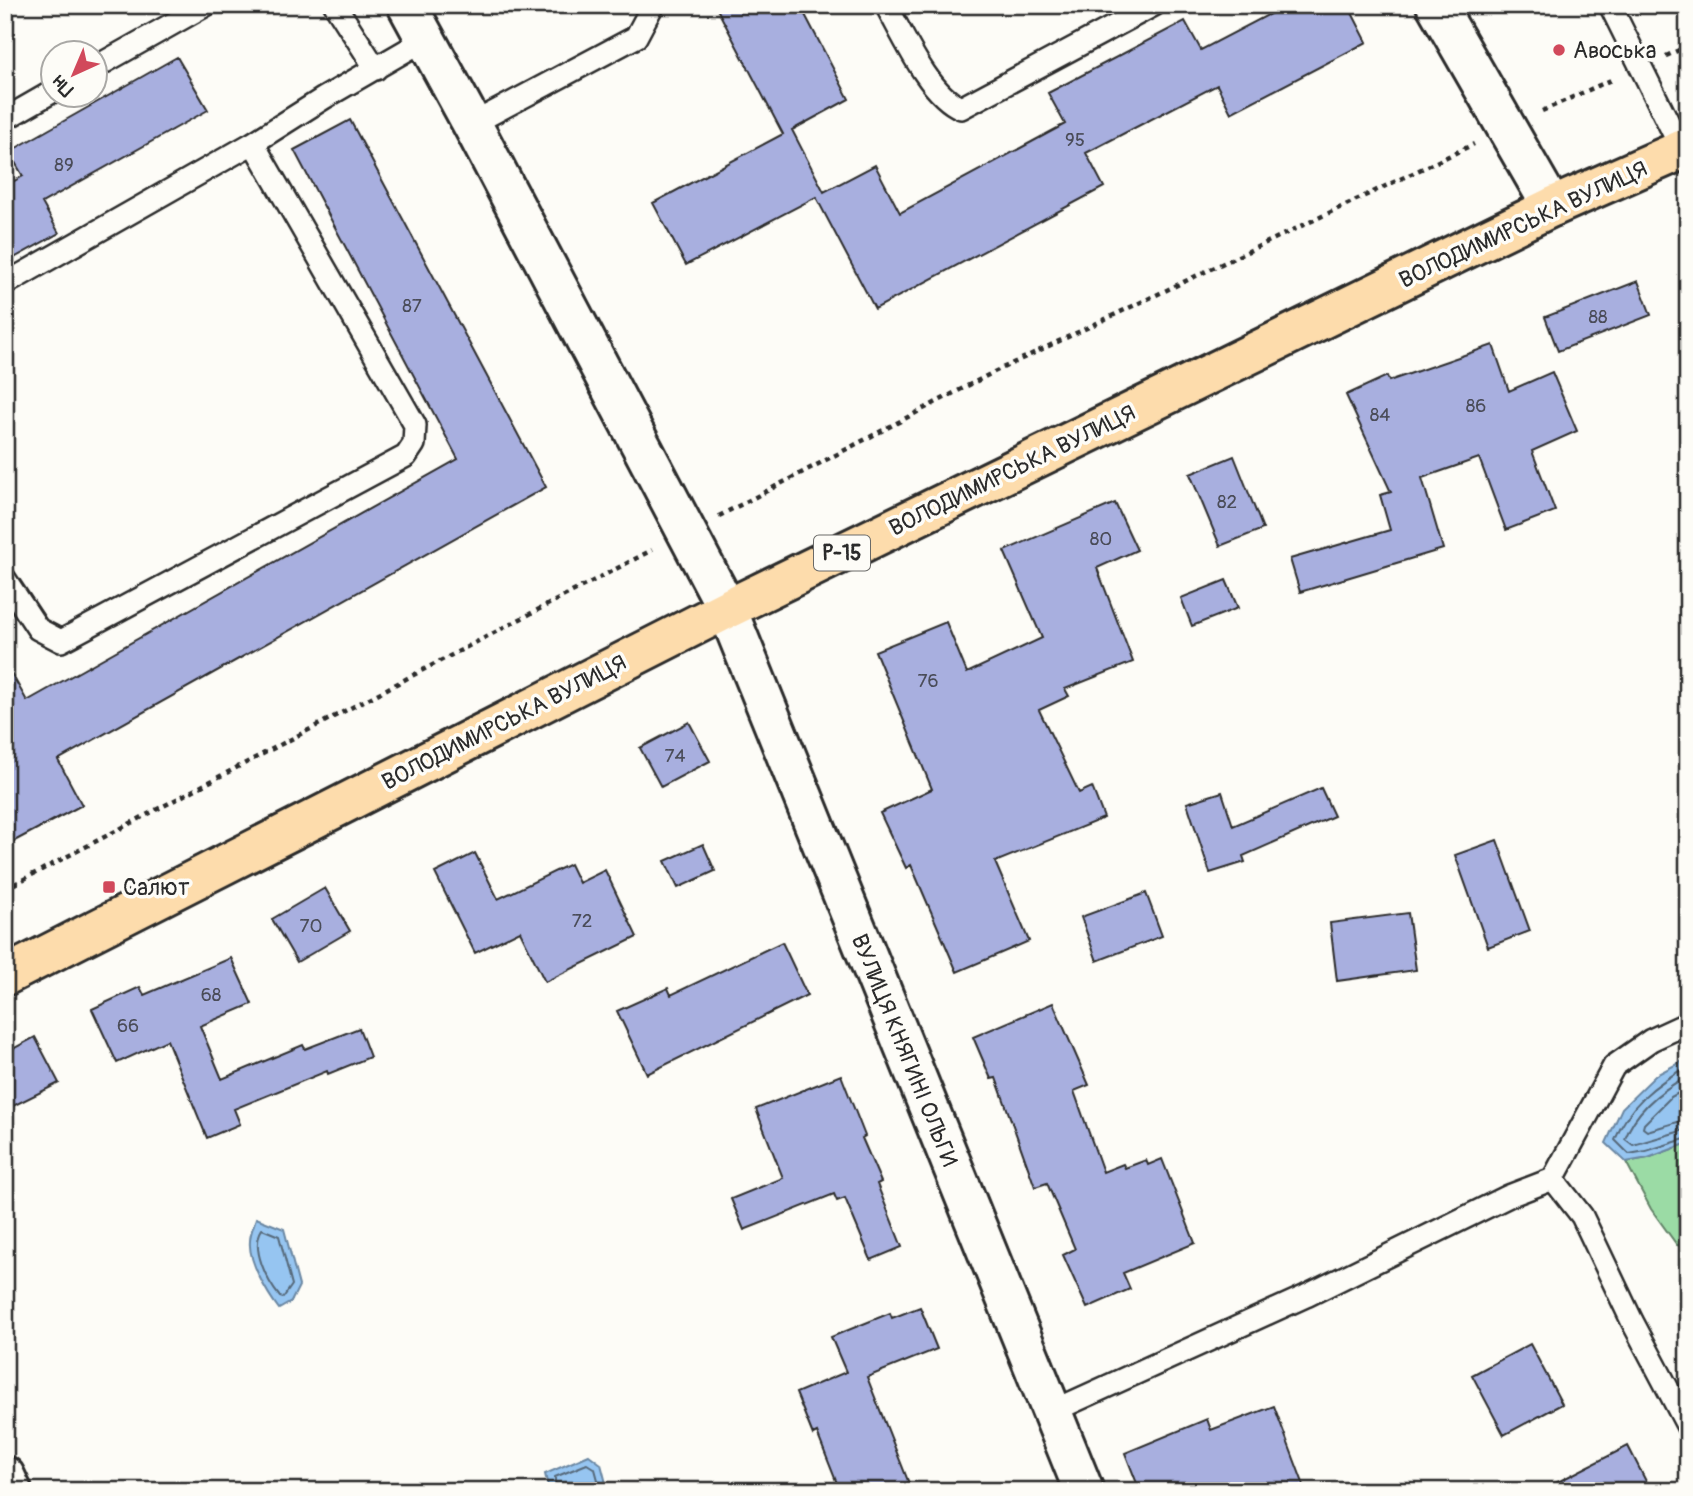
<svg xmlns="http://www.w3.org/2000/svg" width="1693" height="1496" viewBox="0 0 1693 1496" font-family="Pangolin,sans-serif">
  <style>
    .green { fill: #9bdba5; stroke: #638368; stroke-width: 2 }
    .water { fill: #96c5f1; stroke: #6b87a2; stroke-width: 2 }
    .lines { fill: none; stroke-linecap: round; stroke-linejoin: round }
    .shore { stroke: #56697a; stroke-width: 2 }
    .building { fill: #a8afdf; stroke: #2b2b2b; stroke-width: 2 }
    .service-casing { stroke: #2b2b2b; stroke-width: 26 }
    .minor-casing { stroke: #2b2b2b; stroke-width: 44 }
    .primary-casing { stroke: #2b2b2b; stroke-width: 44 }
    .path { stroke: #2b2b2b; stroke-width: 4.5; stroke-dasharray: 5 5; stroke-linecap: butt }
    .service { stroke: #fdfcf7; stroke-width: 21 }
    .minor { stroke: #fdfcf7; stroke-width: 38 }
    .primary { stroke: #fddcac; stroke-width: 38 }
    .poi-dot { fill: #d1495b; stroke: #fdfcf7; stroke-width: 2.5 }
    .labels { text-anchor: middle; stroke-width: 7; stroke-linejoin: round; paint-order: stroke }
    .number-label { font-size: 19px; fill: #4a4c58 }
    .shield { fill: #fdfcf7; stroke: #6a6a68; stroke-width: 2 }
    .shield-label { font-size: 21px; font-weight: bold; fill: #2b2b2b }
    .poi-label { font-size: 23px; fill: #2b2b2b; stroke: #fdfcf7; text-anchor: start }
    .street-label { font-size: 23px; fill: #2b2b2b; stroke: #fdfcf7 }
  </style>
  <rect width="100%" height="100%" fill="#fdfcf7"/>
  <filter id="ink" filterUnits="userSpaceOnUse"><feTurbulence type="fractalNoise" baseFrequency=".0143" numOctaves="2"/><feDisplacementMap in="SourceGraphic" scale="14" xChannelSelector="R" yChannelSelector="G"/><feConvolveMatrix kernelMatrix="1 2 1 2 8 2 1 2 1" color-interpolation-filters="sRGB"/></filter>
  <g filter="url(#ink)">
    <path class="green" d="M 1688,1143 L 1688,1247 L 1677,1245 L 1651,1209 L 1626,1162 L 1648,1158 Z"/>
    <path class="water" d="M 1688,1058 L 1688,1143 L 1648,1158 L 1626,1162 L 1606,1143 L 1622,1108 L 1656,1075 Z
      M 256,1218 L 284,1229 L 299,1286 L 291,1302 L 279,1309 C 267,1293 248,1261 250,1241 C 250,1233 254,1225 256,1218 Z
      M 589,1455 L 601,1464 L 608,1491 L 549,1491 L 545,1474 Z"/>
    <g class="lines">
      <path class="shore" d="M 1688,1066 C 1655,1084 1629,1105 1615,1140 L 1629,1154 L 1646,1151 L 1688,1138
        M 1688,1076 C 1661,1090 1636,1109 1625,1139 L 1633,1145 L 1688,1129
        M 1688,1088 L 1671,1097 L 1644,1124 L 1643,1128 L 1647,1131 L 1688,1119
        M 262,1229 L 279,1236 L 292,1285 L 283,1298 L 280,1297 C 267,1281 250,1248 262,1229 Z
        M 555,1491 L 555,1477 L 587,1464 L 595,1469 L 601,1491"/>
    </g>
    <path class="building" d="M 715,5 L 800,5 L 849,99 L 792,130 L 824,192 L 875,165 L 900,213 L 1065,124 L 1048,93 L 1185,21 L 1201,50 L 1287,5 L 1348,5 L 1367,42 L 1231,113 L 1217,85 L 1086,153 L 1104,187 L 875,309 L 816,197 L 686,265 L 653,203 L 783,134 Z
      M 177,57 L 208,110 L 42,203 L 59,233 L 5,263 L 5,186 L 23,176 L 9,152 Z
      M 350,120 L 546,487 L 58,760 L 82,805 L 5,846 L 5,662 L 27,701 L 458,459 L 294,150 Z
      M 1638,281 L 1651,315 L 1558,351 L 1545,317 Z
      M 1493,345 L 1509,391 L 1552,372 L 1577,431 L 1532,451 L 1555,511 L 1506,530 L 1479,458 L 1422,478 L 1443,549 L 1300,592 L 1290,559 L 1390,530 L 1380,495 L 1391,492 L 1346,395 L 1387,376 L 1389,381 Z
      M 1234,456 L 1263,529 L 1220,546 L 1190,474 Z
      M 1115,503 L 1137,550 L 1097,568 L 1133,662 L 1065,689 L 1069,696 L 1039,710 L 1079,793 L 1092,787 L 1104,818 L 995,862 L 1029,941 L 957,972 L 911,865 L 906,868 L 880,813 L 932,789 L 875,651 L 946,622 L 967,673 L 1042,638 L 1004,551 Z
      M 1226,580 L 1238,608 L 1192,626 L 1181,598 Z
      M 689,722 L 710,761 L 661,787 L 640,748 Z
      M 1321,788 L 1334,816 L 1243,856 L 1245,862 L 1210,873 L 1187,803 L 1222,792 L 1233,826 Z
      M 1497,840 L 1530,931 L 1488,947 L 1455,855 Z
      M 703,844 L 715,871 L 678,888 L 665,861 Z
      M 475,853 L 498,899 L 570,864 L 579,883 L 605,870 L 637,937 L 545,982 L 520,931 L 475,953 L 435,873 Z
      M 325,888 L 350,931 L 297,962 L 272,919 Z
      M 1146,893 L 1162,936 L 1097,961 L 1081,917 Z
      M 1408,913 L 1416,970 L 1337,981 L 1330,923 Z
      M 782,942 L 807,995 L 647,1074 L 617,1011 L 668,988 L 671,995 Z
      M 231,958 L 252,1004 L 200,1026 L 222,1079 L 303,1045 L 305,1049 L 359,1028 L 370,1057 L 328,1074 L 327,1071 L 234,1109 L 240,1124 L 207,1138 L 167,1040 L 117,1063 L 92,1009 L 140,987 L 144,995 Z
      M 1053,1003 L 1089,1085 L 1074,1091 L 1103,1172 L 1123,1164 L 1125,1168 L 1146,1160 L 1148,1165 L 1162,1159 L 1195,1243 L 1123,1273 L 1130,1289 L 1087,1308 L 1063,1255 L 1075,1249 L 1047,1183 L 1035,1187 L 996,1078 L 991,1079 L 973,1037 Z
      M 35,1037 L 59,1083 L 5,1110 L 5,1053 Z
      M 841,1075 L 865,1136 L 862,1138 L 881,1182 L 877,1184 L 902,1247 L 871,1260 L 845,1198 L 837,1201 L 834,1194 L 744,1230 L 731,1199 L 783,1178 L 756,1109 Z
      M 920,1307 L 937,1349 L 867,1377 L 912,1491 L 840,1491 L 817,1433 L 813,1435 L 796,1393 L 846,1372 L 831,1337 L 890,1313 L 892,1318 Z
      M 1530,1344 L 1562,1404 L 1504,1435 L 1472,1375 Z
      M 1274,1406 L 1306,1491 L 1140,1491 L 1125,1453 L 1207,1419 L 1211,1430 Z
      M 1628,1446 L 1651,1491 L 1540,1491 Z"/>
    <g class="lines">
      <defs>
        <path id="service" d="M 335,5 L 376,69
          M 886,5 C 903,35 929,95 961,108 L 1154,5
          M 1610,5 L 1682,150
          M 94,68 L 206,5
          M 5,119 L 52,92
          M 472,124 L 636,37 L 653,5
          M 5,284 L 253,143 L 324,98 L 426,39
          M 5,579 L 38,629 L 61,641 L 406,456 L 414,444 L 415,425 L 253,143
          M 1553,1179 L 1614,1066 L 1651,1040 L 1688,1023
          M 1051,1412 L 1306,1296 L 1509,1196 L 1553,1179 L 1582,1216 L 1632,1321 L 1688,1427"/>
        <path id="minor" d="M 407,5 L 472,124 L 727,609 L 1084,1491
          M 1436,5 L 1552,207
          M 5,1476 L 12,1491"/>
        <path id="primary" d="M 5,976 L 727,609 L 1552,207 L 1688,147"/>
      </defs>
      <use href="#service" class="service-casing"/>
      <use href="#minor" class="minor-casing"/>
      <use href="#primary" class="primary-casing"/>
      <path class="path" d="M 1666,56 L 1688,46
        M 1542,111 L 1613,79
        M 719,516 L 994,372 L 1474,144
        M 5,889 L 652,550"/>
      <use href="#service" class="service"/>
      <use href="#minor" class="minor"/>
      <use href="#primary" class="primary"/>
    </g>
  </g>
  <g class="poi-dot">
    <circle cx="1559" cy="50" r="7"/>
    <rect x="102" y="880" width="14" height="14" rx="3.5"/>
  </g>
  <g class="labels">
    <g class="number-label">
      <text x="1075" y="146">95</text>
      <text x="64" y="171">89</text>
      <text x="412" y="312">87</text>
      <text x="1598" y="323">88</text>
      <text x="1476" y="412">86</text>
      <text x="1380" y="421">84</text>
      <text x="1227" y="508">82</text>
      <text x="1101" y="545">80</text>
      <text x="928" y="687">76</text>
      <text x="675" y="762">74</text>
      <text x="582" y="927">72</text>
      <text x="311" y="932">70</text>
      <text x="211" y="1001">68</text>
      <text x="128" y="1032">66</text>
    </g>
    <rect class="shield" x="814" y="535.5" width="56" height="35" rx="5"/>
    <g class="shield-label">
      <text x="842" y="560">Р-15</text>
    </g>
    <g class="poi-label">
      <text x="1573" y="58">Авоська</text>
      <text x="123" y="895">Салют</text>
    </g>
    <g class="street-label">
      <text transform="translate(1523 224) rotate(-25)" y="8">ВОЛОДИМИРСЬКА ВУЛИЦЯ</text>
      <text transform="translate(1012 470) rotate(-26)" y="8">ВОЛОДИМИРСЬКА ВУЛИЦЯ</text>
      <text transform="translate(504 722) rotate(-27)" y="8">ВОЛОДИМИРСЬКА ВУЛИЦЯ</text>
      <text transform="translate(905 1050) rotate(68)" y="8">ВУЛИЦЯ КНЯГИНІ ОЛЬГИ</text>
    </g>
  </g>
  <rect width="1693" height="1496" fill="none" stroke="#fdfcf7" stroke-width="28"/>
  <rect x="14" y="14" width="1665" height="1468" fill="none" stroke="#2b2b2b" stroke-width="2.5" filter="url(#ink)"/>
  <g transform="translate(74 74) rotate(224)"><circle r="33" fill="#fdfcf7" stroke="#a9a8a5" stroke-width="2"/>
  <path d="M0-5L12 26L0 18L-12 26Z" fill="#d1495b"/>
  <text y="-10" font-size="19" font-weight="bold" text-anchor="middle" fill="#2b2b2b">Пн</text>
  </g>
</svg>
